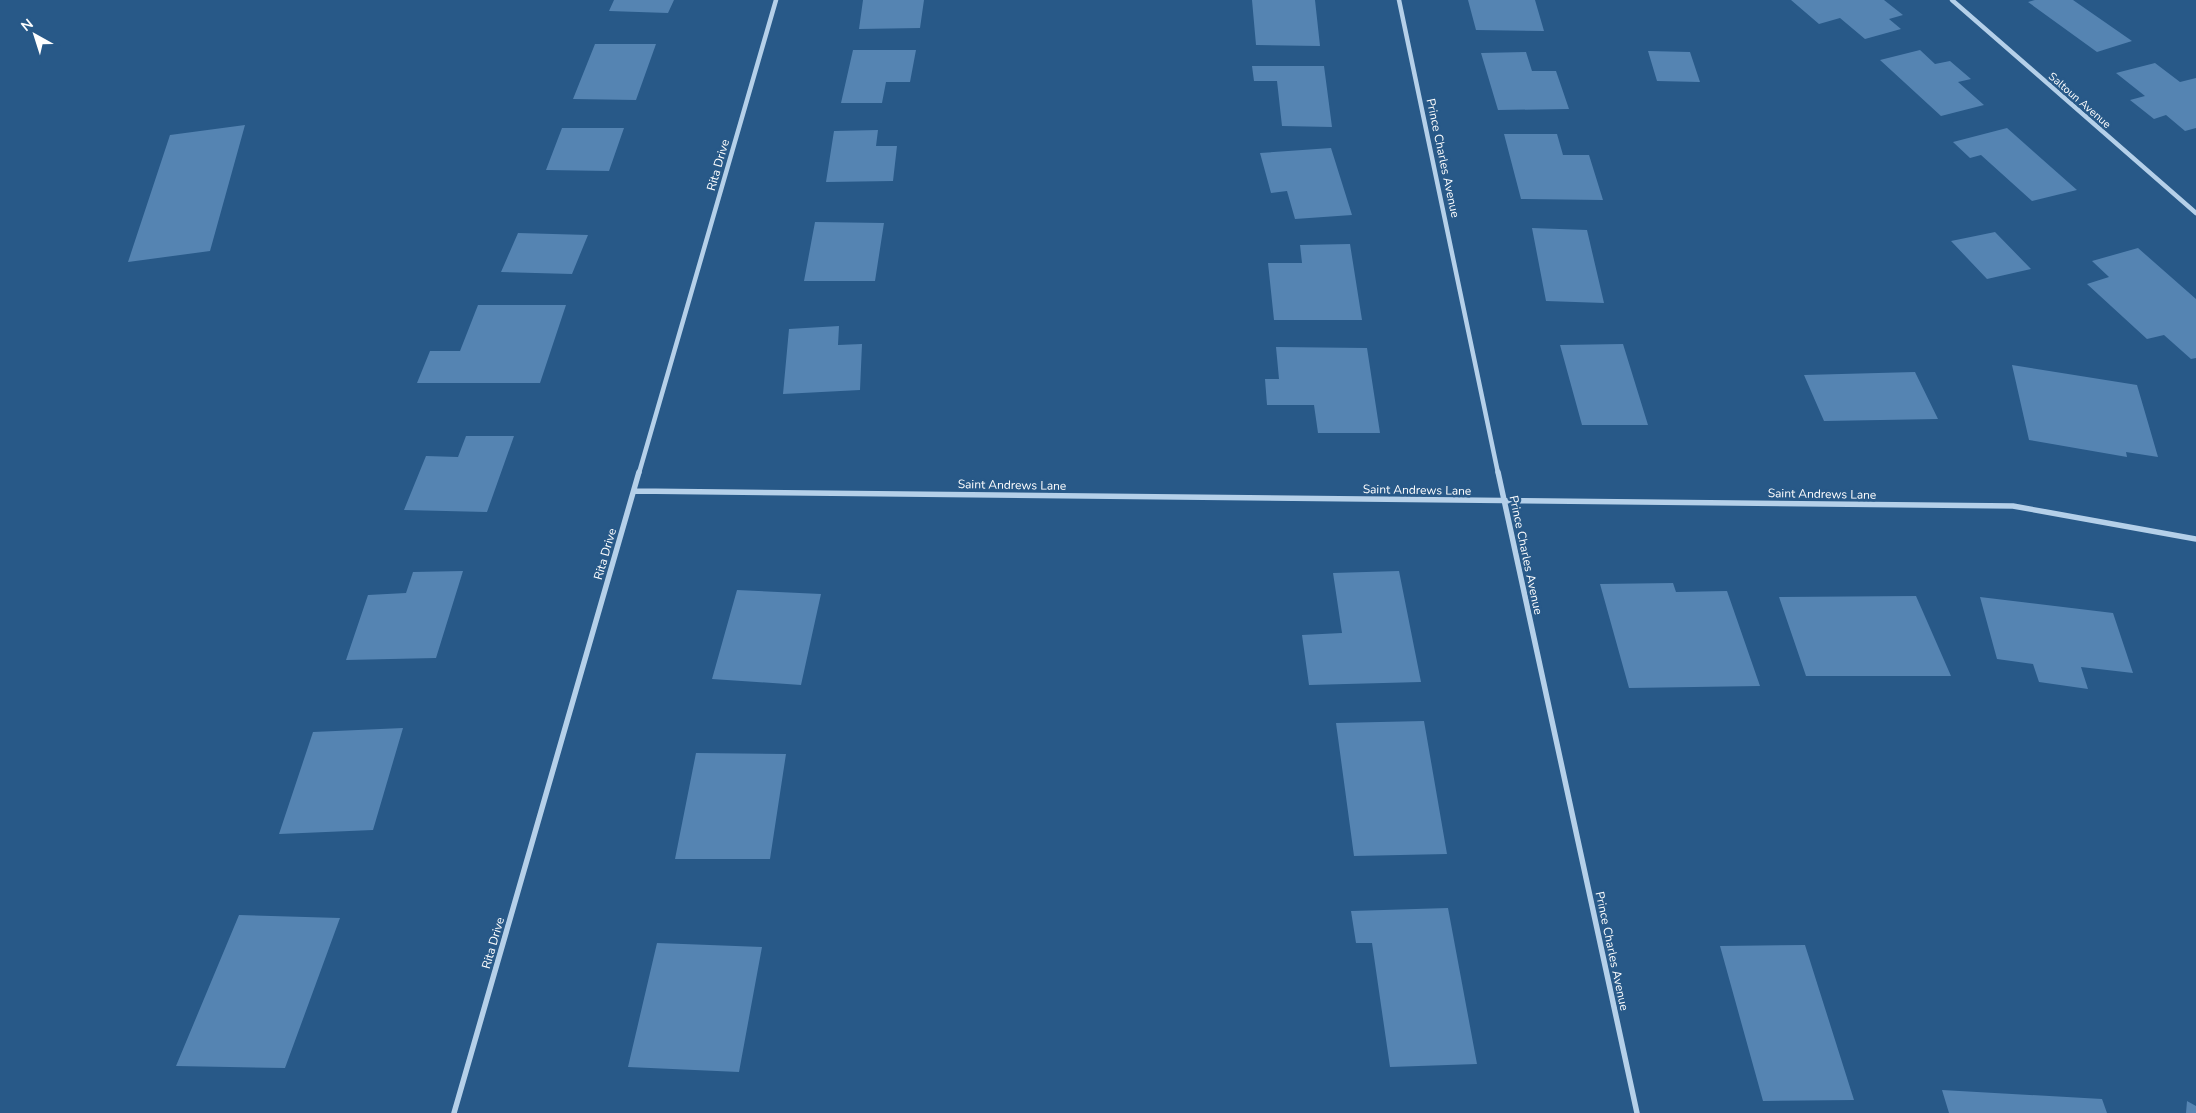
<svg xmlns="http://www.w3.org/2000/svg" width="2196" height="1113" viewBox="0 0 2196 1113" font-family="'Nunito Sans',sans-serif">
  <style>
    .building { fill: #5584b2 }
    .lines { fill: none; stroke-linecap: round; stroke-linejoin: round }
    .minor-far1 { stroke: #b5d0e9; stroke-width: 4.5 }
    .minor { stroke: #b5d0e9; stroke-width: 5.5 }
    .labels { text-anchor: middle; stroke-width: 5; stroke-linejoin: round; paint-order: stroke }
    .far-street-label { font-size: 11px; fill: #fff; stroke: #285988 }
    .street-label { font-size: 12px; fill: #fff; stroke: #285988 }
  </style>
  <rect width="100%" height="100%" fill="#285988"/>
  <path class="building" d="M 614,0 L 674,0 L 668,13 L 609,11 Z
    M 863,0 L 924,0 L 920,28 L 859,29 Z
    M 1252,0 L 1315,0 L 1320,46 L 1256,45 Z
    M 1468,0 L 1535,0 L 1544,31 L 1476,30 Z
    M 1791,0 L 1884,0 L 1903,15 L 1889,19 L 1901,29 L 1865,39 L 1840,18 L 1819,24 Z
    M 2035,0 L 2073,0 L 2132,41 L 2097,52 L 2028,2 Z
    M 595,44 L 656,44 L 636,100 L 573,99 Z
    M 853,50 L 916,50 L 910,82 L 886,82 L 882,103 L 841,103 Z
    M 1920,50 L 1935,64 L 1950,61 L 1971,79 L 1958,82 L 1984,105 L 1941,116 L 1880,60 Z
    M 1648,51 L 1690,52 L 1700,82 L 1657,81 Z
    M 1526,52 L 1532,71 L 1556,71 L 1569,109 L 1498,110 L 1481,53 Z
    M 2155,63 L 2180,82 L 2196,78 L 2196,128 L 2185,131 L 2166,115 L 2154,119 L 2130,100 L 2145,96 L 2116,73 Z
    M 1252,66 L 1324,66 L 1332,127 L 1282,126 L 1277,81 L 1254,81 Z
    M 245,125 L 210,251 L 128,262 L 170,135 Z
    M 562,128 L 624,128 L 609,171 L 546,170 Z
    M 2007,128 L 2077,190 L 2032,201 L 1981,155 L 1970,158 L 1953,142 Z
    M 878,130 L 876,146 L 897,146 L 893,181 L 826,182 L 834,131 Z
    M 1504,134 L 1557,134 L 1563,155 L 1589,155 L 1603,200 L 1521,199 Z
    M 1331,148 L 1352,215 L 1295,219 L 1287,191 L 1271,193 L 1260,153 Z
    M 815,222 L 884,223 L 875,281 L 804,281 Z
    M 1532,228 L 1587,230 L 1604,303 L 1546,301 Z
    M 1995,232 L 2031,269 L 1987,279 L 1951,241 Z
    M 518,233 L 588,235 L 572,274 L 501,272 Z
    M 1350,244 L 1362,320 L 1274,320 L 1268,263 L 1302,263 L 1300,245 Z
    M 2138,248 L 2196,299 L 2196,358 L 2191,359 L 2164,335 L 2147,339 L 2087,284 L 2109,277 L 2092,261 Z
    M 478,305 L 566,305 L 540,383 L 417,383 L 430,351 L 460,351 Z
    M 839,326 L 838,345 L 862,344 L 860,390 L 783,394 L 789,329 Z
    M 1623,344 L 1648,425 L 1582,425 L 1560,345 Z
    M 1276,347 L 1367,348 L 1380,433 L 1318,433 L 1314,405 L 1267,405 L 1265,379 L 1279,379 Z
    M 2012,365 L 2137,385 L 2158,457 L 2126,452 L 2127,457 L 2029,440 Z
    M 1915,372 L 1938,419 L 1824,421 L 1804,375 Z
    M 466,436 L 514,436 L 487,512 L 404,510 L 426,456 L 458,457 Z
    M 463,571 L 436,658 L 346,660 L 368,595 L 406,593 L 413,572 Z
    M 1399,571 L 1421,682 L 1309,685 L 1302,635 L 1342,633 L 1333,573 Z
    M 1673,583 L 1676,592 L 1727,591 L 1760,686 L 1629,688 L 1600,584 Z
    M 737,590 L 821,594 L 801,685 L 712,679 Z
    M 1916,596 L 1951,676 L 1806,676 L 1779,597 Z
    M 1980,597 L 2113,613 L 2133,673 L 2081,667 L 2088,689 L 2039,682 L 2033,664 L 1997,659 Z
    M 1424,721 L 1447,854 L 1354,856 L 1336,723 Z
    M 403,728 L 373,830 L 279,834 L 313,732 Z
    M 696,753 L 786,754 L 770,859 L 675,859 Z
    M 1448,908 L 1477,1064 L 1390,1067 L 1372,943 L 1356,943 L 1351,911 Z
    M 239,915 L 340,918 L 285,1068 L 176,1066 Z
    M 657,943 L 762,947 L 739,1072 L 628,1067 Z
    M 1805,945 L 1854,1100 L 1763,1101 L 1720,946 Z
    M 1942,1090 L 2102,1099 L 2107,1113 L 1949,1113 Z
    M 2187,1101 L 2196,1106 L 2196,1113 L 2186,1113 Z"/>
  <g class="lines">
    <path class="minor-far1" d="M 1399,0 L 1498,473
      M 1952,0 L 2196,213
      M 639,473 L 776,0"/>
    <path class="minor" d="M 1498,472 L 1637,1113
      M 634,491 L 2013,506 L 2196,539
      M 454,1113 L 639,472"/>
  </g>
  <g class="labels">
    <g class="far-street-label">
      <text transform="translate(2080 100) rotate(41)" y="4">Saltoun Avenue</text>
    </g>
    <g class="street-label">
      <text transform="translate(1443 158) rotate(78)" y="4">Prince Charles Avenue</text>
      <text transform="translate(718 165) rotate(-74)" y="4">Rita Drive</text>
      <text transform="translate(1012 485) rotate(1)" y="4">Saint Andrews Lane</text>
      <text transform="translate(1417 490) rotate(1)" y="4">Saint Andrews Lane</text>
      <text transform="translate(1822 494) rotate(1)" y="4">Saint Andrews Lane</text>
      <text transform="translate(605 554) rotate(-74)" y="4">Rita Drive</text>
      <text transform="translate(1526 555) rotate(78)" y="4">Prince Charles Avenue</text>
      <text transform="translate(493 943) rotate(-74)" y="4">Rita Drive</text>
      <text transform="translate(1612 951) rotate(78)" y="4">Prince Charles Avenue</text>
    </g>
  </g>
  <g transform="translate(35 35) rotate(321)" stroke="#285988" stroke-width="4" paint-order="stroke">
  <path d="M0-4L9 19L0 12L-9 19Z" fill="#ffffff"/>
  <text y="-8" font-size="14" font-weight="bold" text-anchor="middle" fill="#ffffff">N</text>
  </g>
</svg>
